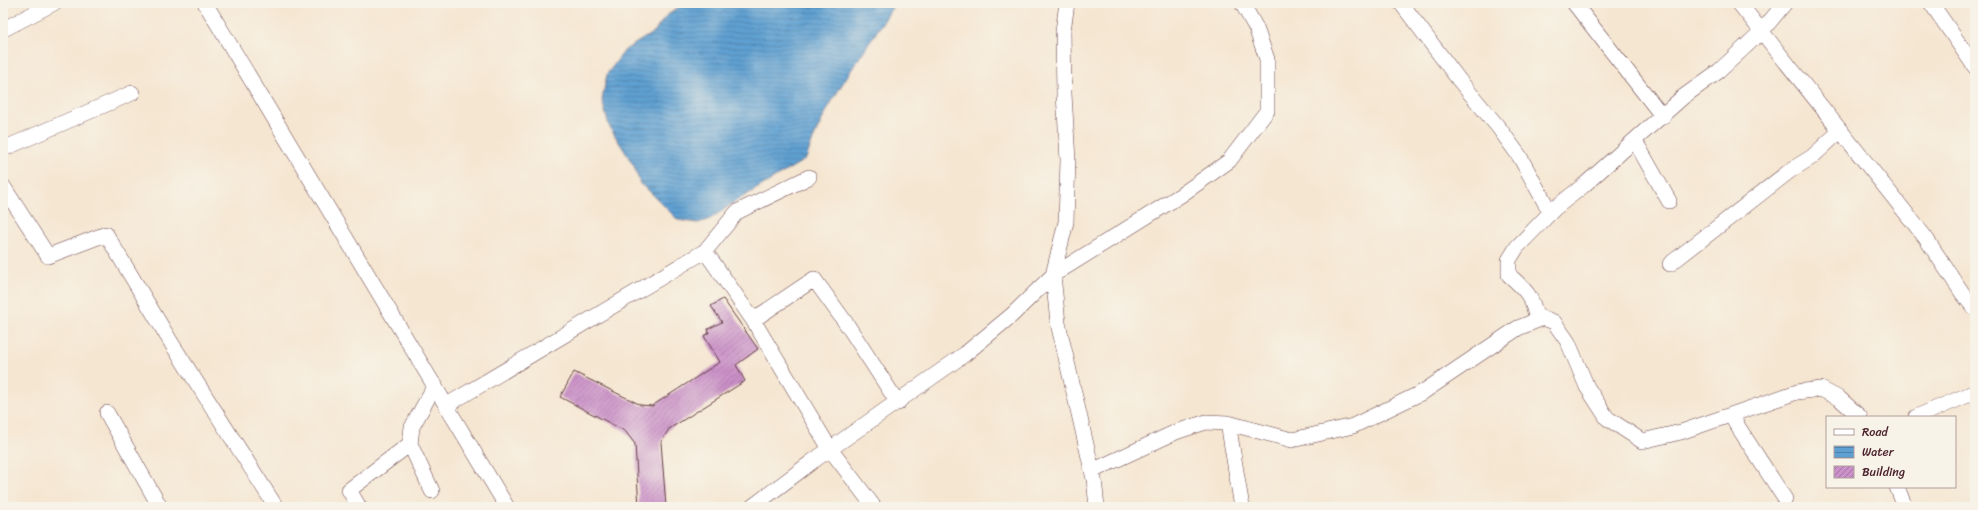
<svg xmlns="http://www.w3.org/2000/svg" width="1978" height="510" viewBox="0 0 1978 510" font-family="Sriracha,sans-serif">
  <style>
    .water { fill: url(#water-rules); stroke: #54607e }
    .building { fill: url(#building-hatch) }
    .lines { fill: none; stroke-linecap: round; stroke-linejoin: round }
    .street-casing { stroke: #643d44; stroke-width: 16 }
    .street { stroke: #fff; stroke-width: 15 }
  </style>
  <defs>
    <pattern id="water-rules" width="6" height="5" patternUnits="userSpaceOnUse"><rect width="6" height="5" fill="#5fa0d2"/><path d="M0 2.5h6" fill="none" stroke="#5082ab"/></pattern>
    <pattern id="building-hatch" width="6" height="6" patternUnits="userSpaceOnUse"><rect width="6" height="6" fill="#ca90c8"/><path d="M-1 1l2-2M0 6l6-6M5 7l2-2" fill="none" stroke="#a675a3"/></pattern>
  </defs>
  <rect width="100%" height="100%" fill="#f7f3e8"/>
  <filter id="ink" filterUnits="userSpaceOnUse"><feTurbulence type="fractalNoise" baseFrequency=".025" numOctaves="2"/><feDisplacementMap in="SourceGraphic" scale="8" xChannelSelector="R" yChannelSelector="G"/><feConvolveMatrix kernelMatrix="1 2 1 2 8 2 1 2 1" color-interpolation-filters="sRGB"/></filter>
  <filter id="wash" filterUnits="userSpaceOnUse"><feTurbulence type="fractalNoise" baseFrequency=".012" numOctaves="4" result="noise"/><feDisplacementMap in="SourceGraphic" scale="16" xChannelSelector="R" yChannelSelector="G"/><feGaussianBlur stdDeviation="0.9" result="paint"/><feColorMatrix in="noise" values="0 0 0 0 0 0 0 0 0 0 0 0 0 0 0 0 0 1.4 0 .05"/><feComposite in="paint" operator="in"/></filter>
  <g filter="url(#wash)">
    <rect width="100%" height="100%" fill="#f5e6d1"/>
    <path class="water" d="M 685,3 L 895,3 C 864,54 824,102 806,159 L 733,203 L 710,219 L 698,223 L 678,220 L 647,189 L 640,184 L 634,166 L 609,126 L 602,100 L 607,74 L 625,50 L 654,32 L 666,16 Z"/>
    <g id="blocks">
      <path class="building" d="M 723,299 L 758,349 L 736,365 L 745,381 L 669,429 L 661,442 L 666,507 L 639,507 L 635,444 L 625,431 L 560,397 L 574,372 L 641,405 L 652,406 L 720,362 L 704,336 L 709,333 L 708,329 L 722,322 L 711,306 Z"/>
    </g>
  </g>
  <g filter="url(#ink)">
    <use href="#blocks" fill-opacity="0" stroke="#643d44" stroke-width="1"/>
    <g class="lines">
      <defs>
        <path id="street" d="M 205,3 L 507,507
          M 1401,3 L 1459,80 L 1499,128 L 1520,157 L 1550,212
          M 1574,3 L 1663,117
          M 1739,3 L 1925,237 L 1963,294 L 1975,309
          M 1931,3 L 1975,67
          M 4,29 L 54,3
          M 1635,141 L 1669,201
          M 3,149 L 132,93
          M 3,186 L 48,256 L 106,234 L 172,344 L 276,507
          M 705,251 L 753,320 L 814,279 L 848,326 L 898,403
          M 1670,264 L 1791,170 L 1812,157 L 1840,131
          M 753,320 L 830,449 L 874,507
          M 1537,320 C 1532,296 1527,291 1509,275 L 1509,260 L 1517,247 L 1555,208 L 1583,186 L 1683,97 L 1719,71 L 1762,31 L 1785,3
          M 447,405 L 705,251 L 737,212 L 809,177
          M 107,413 L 160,507
          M 1731,416 L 1785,499
          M 1916,417 L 1975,392
          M 1228,423 L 1242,507
          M 410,444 L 432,491
          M 1092,471 L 1176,432 L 1206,422 L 1228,423 L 1292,440 L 1353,426 L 1423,392 L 1518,328 L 1543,318 L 1554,322 L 1568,342 L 1587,387 L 1607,418 L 1642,441 L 1681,432 L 1797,392 L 1821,389 L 1840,399 L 1860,417
          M 1897,487 L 1905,507
          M 359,507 L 349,490 L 410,444 L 412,427 L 435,385
          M 752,507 L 813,461 L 965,354 L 1012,315 L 1053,275 L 1066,222 L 1068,160 L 1064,94 L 1063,31 L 1067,3
          M 1097,507 L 1094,479 L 1058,323 L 1053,275 L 1181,195 L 1229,161 L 1267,111 L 1267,59 L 1256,28 L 1242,3"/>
      </defs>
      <use href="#street" class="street-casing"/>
      <use href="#street" class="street"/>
    </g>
  </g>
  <rect width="1978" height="510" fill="none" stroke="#f7f3e8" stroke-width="16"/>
  <rect x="1826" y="416" width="130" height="72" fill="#f7f3e8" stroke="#b29e9c"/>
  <rect x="1834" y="429" width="20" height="6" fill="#ffffff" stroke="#b29e9c"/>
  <text x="1862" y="436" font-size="12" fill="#4a1f2b">Road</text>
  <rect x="1834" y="446" width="20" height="12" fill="url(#water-rules)" stroke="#b29e9c"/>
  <text x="1862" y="456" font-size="12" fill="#4a1f2b">Water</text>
  <rect x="1834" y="466" width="20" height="12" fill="url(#building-hatch)" stroke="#b29e9c"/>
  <text x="1862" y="476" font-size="12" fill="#4a1f2b">Building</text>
</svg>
